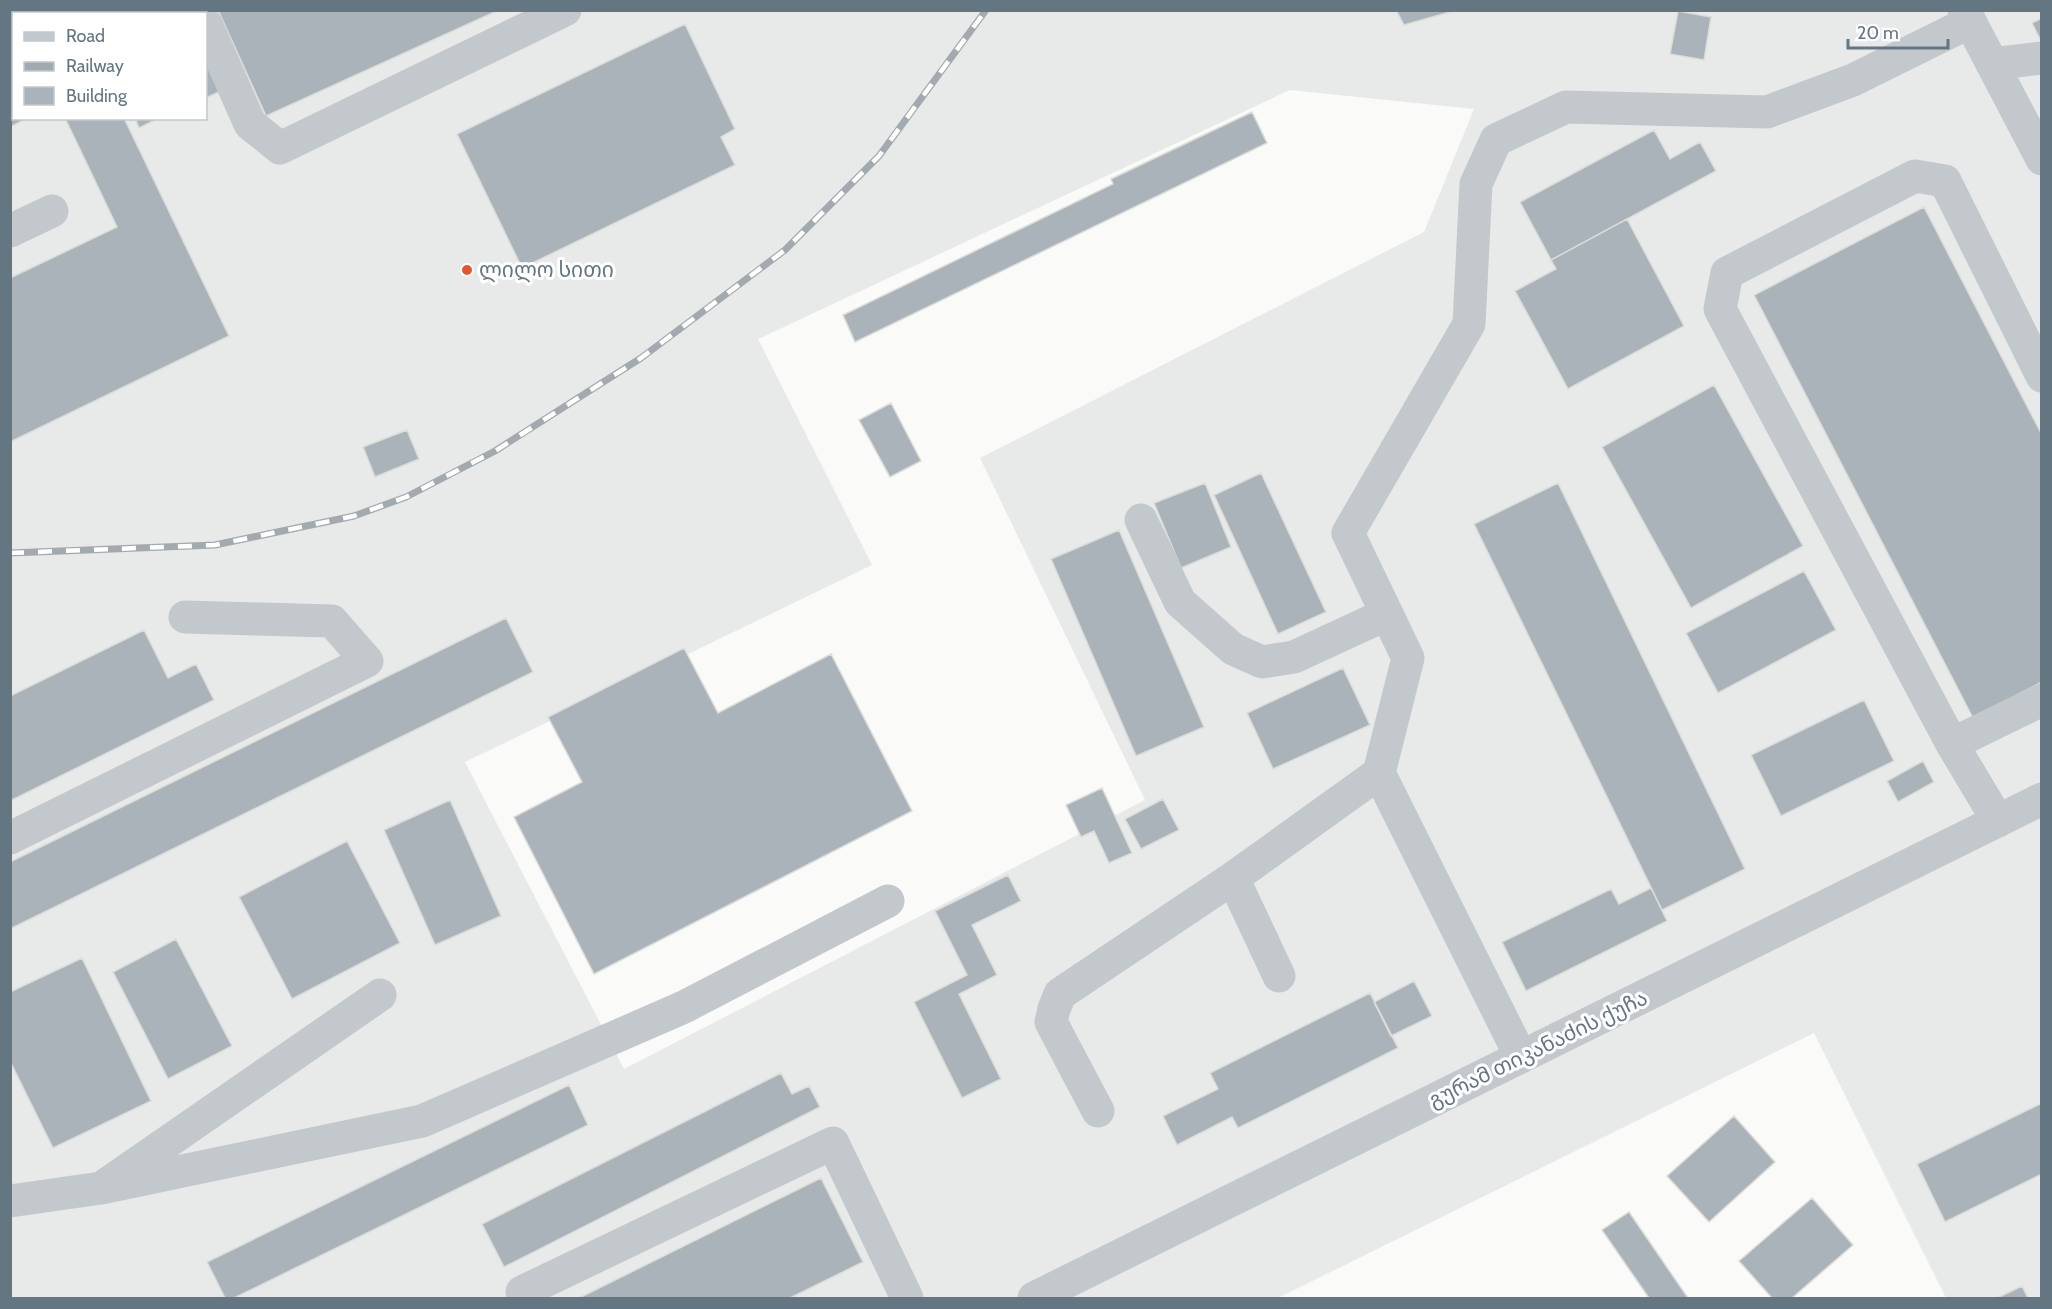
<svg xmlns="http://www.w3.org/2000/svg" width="2052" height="1309" viewBox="0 0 2052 1309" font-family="Cabin,'Noto Sans Georgian',sans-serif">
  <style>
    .built { fill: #e8e9e9; fill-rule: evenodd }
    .building { fill: #aab3b9; stroke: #dcdcda; stroke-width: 1.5 }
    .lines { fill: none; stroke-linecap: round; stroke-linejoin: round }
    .minor { stroke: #c3c8cc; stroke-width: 33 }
    .rail-casing { stroke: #a2aab0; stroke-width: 7 }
    .rail { stroke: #fff; stroke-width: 4.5; stroke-dasharray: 14; stroke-linecap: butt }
    .poi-dot { fill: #e4572e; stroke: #fff; stroke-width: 2 }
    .labels { text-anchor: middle; stroke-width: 6; stroke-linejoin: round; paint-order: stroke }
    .poi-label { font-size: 21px; fill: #657683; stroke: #fff; text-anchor: start }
    .street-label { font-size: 21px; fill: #657683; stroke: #fff }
  </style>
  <rect width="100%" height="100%" fill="#fafaf8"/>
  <path class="built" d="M 10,11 L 2041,11 L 2041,1298 L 1946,1298 L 1814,1033 L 1278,1298 L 11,1298 ZM 14,14 L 206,14 L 206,118 L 14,118 ZM 1290,90 L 1474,109 L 1424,232 L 980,458 L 1145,800 L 624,1069 L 465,762 L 872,565 L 758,339 Z"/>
  <path class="building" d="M 10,10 L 71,10 L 73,14 L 14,14 L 14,118 L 28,118 L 10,127 Z
    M 85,10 L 184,10 L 185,14 L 87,14 Z
    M 218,10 L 499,10 L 266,116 Z
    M 1396,10 L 1457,10 L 1404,25 Z
    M 1678,11 L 1711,17 L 1704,60 L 1670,54 Z
    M 2042,18 L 2042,43 L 2032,23 Z
    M 685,24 L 735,129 L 721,137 L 735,165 L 522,268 L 457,134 Z
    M 206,57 L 221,91 L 206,98 Z
    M 1252,112 L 1267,143 L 855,342 L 843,315 L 1113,184 L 1111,179 Z
    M 65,118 L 124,118 L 229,336 L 10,442 L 10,278 L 117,227 Z
    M 135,118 L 159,118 L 139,128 Z
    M 1654,130 L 1670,159 L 1700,142 L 1716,171 L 1551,260 L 1520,202 Z
    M 1924,207 L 2042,435 L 2042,682 L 1973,718 L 1754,295 Z
    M 1627,219 L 1684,326 L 1568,389 L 1515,291 L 1556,269 L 1551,260 Z
    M 1714,385 L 1803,546 L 1691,608 L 1602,447 Z
    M 891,403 L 921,461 L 890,477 L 859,420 Z
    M 407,430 L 419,459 L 375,477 L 363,447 Z
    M 1261,473 L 1326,612 L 1278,634 L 1214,495 Z
    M 1205,483 L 1231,547 L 1181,568 L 1154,503 Z
    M 1558,483 L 1745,869 L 1662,910 L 1474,524 Z
    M 1119,530 L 1204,727 L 1136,756 L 1051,559 Z
    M 1804,571 L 1836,630 L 1718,693 L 1686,633 Z
    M 506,618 L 533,672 L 10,929 L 10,862 Z
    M 144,630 L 168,678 L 196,664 L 214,700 L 10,801 L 10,696 Z
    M 684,648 L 718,713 L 831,654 L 912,811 L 594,974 L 514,817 L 582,782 L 548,717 Z
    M 1343,668 L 1370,725 L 1273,769 L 1247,713 Z
    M 1864,700 L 1894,761 L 1781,816 L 1751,755 Z
    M 1923,761 L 1934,782 L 1898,802 L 1887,781 Z
    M 1102,788 L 1132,853 L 1109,863 L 1094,831 L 1081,837 L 1066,805 Z
    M 1163,799 L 1179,830 L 1141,849 L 1125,819 Z
    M 450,800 L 501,916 L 435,945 L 384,830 Z
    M 347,841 L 400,943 L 292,999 L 239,897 Z
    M 1008,875 L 1021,901 L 972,925 L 997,975 L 959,994 L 1001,1079 L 962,1098 L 914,1002 L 967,975 L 935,911 Z
    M 1651,888 L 1667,921 L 1526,991 L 1502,942 L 1611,889 L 1619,904 Z
    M 176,939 L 232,1046 L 168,1079 L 113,972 Z
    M 82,958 L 151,1101 L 53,1148 L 10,1061 L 10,992 Z
    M 1414,981 L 1432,1016 L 1391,1036 L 1374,1002 Z
    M 1370,993 L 1398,1048 L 1238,1128 L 1232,1117 L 1177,1145 L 1163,1116 L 1218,1089 L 1210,1073 Z
    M 781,1073 L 792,1094 L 809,1086 L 820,1107 L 504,1267 L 482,1224 Z
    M 569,1085 L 588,1125 L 234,1298 L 225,1298 L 207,1262 Z
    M 2042,1103 L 2042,1174 L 1945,1222 L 1917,1164 Z
    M 1734,1116 L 1775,1162 L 1709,1222 L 1667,1176 Z
    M 821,1178 L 863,1262 L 790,1298 L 579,1298 Z
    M 1812,1198 L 1853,1245 L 1792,1298 L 1772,1298 L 1739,1261 Z
    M 1629,1212 L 1688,1298 L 1649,1298 L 1602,1230 Z
    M 2022,1286 L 2028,1298 L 1997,1298 Z"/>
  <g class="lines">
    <path class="minor" d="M 1964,10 L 2042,159
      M 206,24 L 250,124 L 280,148 L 565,10
      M 1992,64 L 2042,58
      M 10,231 L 52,211
      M 1141,520 L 1180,602 L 1233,649 L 1262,662 L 1294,657 L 1387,614
      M 1952,744 L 2042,700
      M 1998,821 L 1952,744 L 1720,309 L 1727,273 L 1915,176 L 1945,181 L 2042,376
      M 10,838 L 367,661 L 332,621 L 185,617
      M 1279,976 L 1233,878 L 1379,773
      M 1521,1057 L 1379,773 L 1408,658 L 1348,533 L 1469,324 L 1476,184 L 1496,140 L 1566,107 L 1767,112 L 1853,80 L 1970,22
      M 1098,1111 L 1051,1022 L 1054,1009 L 1060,994 L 1233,878
      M 101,1188 L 422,1121 L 684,1007 L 888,901
      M 10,1201 L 101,1188 L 380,995
      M 522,1292 L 833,1143 L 907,1298
      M 1034,1298 L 2042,799"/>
    <defs>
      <path id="rail" d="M 10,553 L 215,545 L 354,516 L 406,497 L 495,451 L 641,358 L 785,250 L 879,156 L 986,10"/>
    </defs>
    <use href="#rail" class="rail-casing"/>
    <use href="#rail" class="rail"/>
  </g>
  <circle class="poi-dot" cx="467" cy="270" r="6"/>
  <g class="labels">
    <g class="poi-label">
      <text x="479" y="277">ლილო სითი</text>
    </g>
    <g class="street-label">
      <text transform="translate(1538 1049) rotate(-26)" y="7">გურამ თიკანაძის ქუჩა</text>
    </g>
  </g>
  <rect width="2052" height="1309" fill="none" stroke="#657683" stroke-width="24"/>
  <rect x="12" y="12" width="195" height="108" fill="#ffffff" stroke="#c1c8cd" stroke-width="1.5"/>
  <rect x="24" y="32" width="30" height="9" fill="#c3c8cc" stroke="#c1c8cd" stroke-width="1.5"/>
  <text x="66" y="42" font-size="18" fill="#657683">Road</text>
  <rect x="24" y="62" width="30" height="9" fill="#a2aab0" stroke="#c1c8cd" stroke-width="1.5"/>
  <text x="66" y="72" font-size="18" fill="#657683">Railway</text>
  <rect x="24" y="87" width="30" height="18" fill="#aab3b9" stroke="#c1c8cd" stroke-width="1.5"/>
  <text x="66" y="102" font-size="18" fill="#657683">Building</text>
  <path d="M1848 39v9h100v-9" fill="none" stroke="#657683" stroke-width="3"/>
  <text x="1857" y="39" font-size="18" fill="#657683" stroke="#ffffff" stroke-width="4.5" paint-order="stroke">20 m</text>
</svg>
